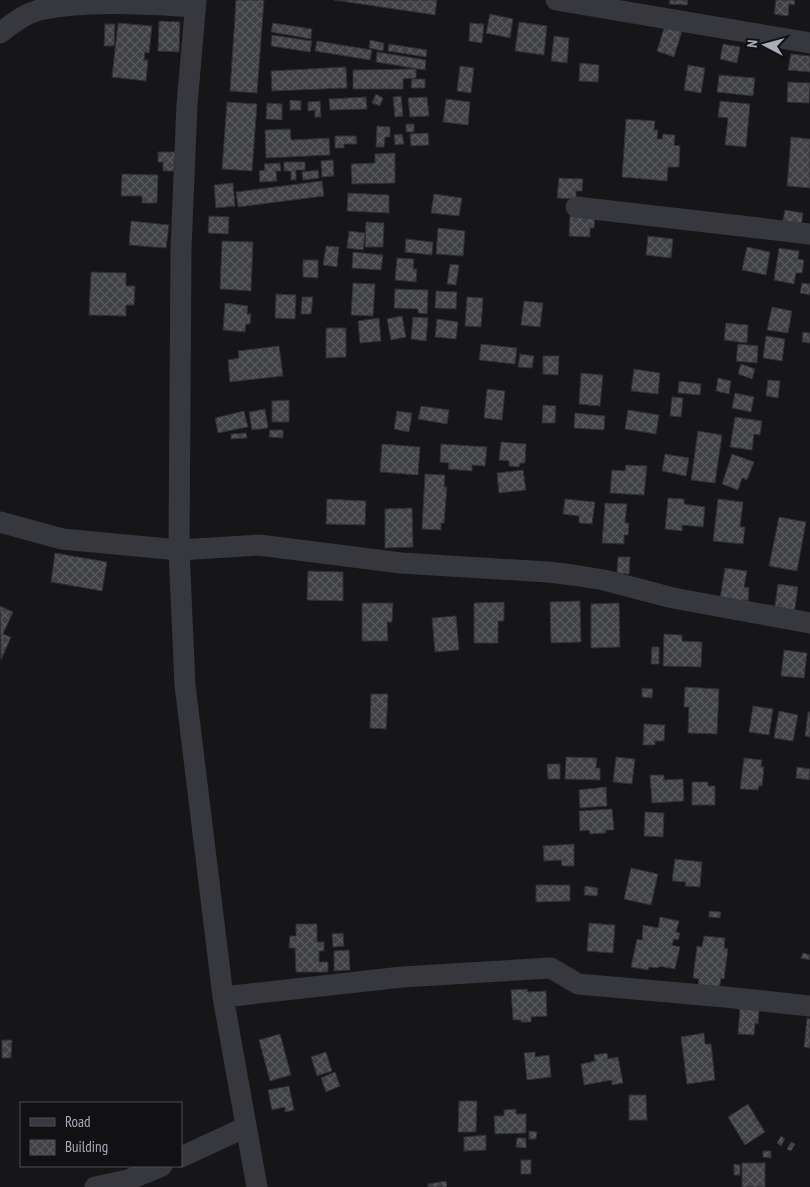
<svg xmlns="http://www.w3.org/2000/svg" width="810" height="1187" viewBox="0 0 810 1187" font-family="'PT Sans Narrow',sans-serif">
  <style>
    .building { fill: url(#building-cross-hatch); stroke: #303034 }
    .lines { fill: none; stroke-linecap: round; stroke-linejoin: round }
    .minor { stroke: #37383d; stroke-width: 21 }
  </style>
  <defs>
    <pattern id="building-cross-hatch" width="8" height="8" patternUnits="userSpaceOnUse" patternTransform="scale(1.25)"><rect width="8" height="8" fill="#404145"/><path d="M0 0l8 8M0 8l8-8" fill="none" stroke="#595a5e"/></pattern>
  </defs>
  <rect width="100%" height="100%" fill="#161618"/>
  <path class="building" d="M 236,0 L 264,0 L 257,93 L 230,91 Z
    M 334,0 L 437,0 L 435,15 Z
    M 670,0 L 688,0 L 687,5 L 669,4 Z
    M 776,0 L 795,0 L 794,5 L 789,4 L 788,16 L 774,14 Z
    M 490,14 L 513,19 L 510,38 L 486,33 Z
    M 159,21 L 180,22 L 179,52 L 158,51 Z
    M 519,22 L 547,26 L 544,55 L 515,51 Z
    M 118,23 L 152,26 L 149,53 L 145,52 L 144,60 L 148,60 L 146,81 L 112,77 Z
    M 273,23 L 312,29 L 311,39 L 271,32 Z
    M 470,23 L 484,24 L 482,43 L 469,41 Z
    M 105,24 L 115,24 L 114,46 L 104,46 Z
    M 665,25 L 682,31 L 674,57 L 657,51 Z
    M 272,35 L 312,41 L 310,52 L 271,46 Z
    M 554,36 L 569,38 L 567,63 L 551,61 Z
    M 370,40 L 384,43 L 383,51 L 369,48 Z
    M 317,41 L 372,50 L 370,60 L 315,51 Z
    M 389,44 L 427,50 L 426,57 L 388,51 Z
    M 723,44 L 740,47 L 737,63 L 720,59 Z
    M 377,52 L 426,60 L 425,70 L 376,62 Z
    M 791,54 L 810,56 L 810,72 L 788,70 Z
    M 580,63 L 599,65 L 598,82 L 579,81 Z
    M 688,65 L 705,68 L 701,93 L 684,90 Z
    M 460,66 L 474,68 L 471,93 L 457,91 Z
    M 346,67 L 347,88 L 272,91 L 271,71 Z
    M 416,69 L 416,78 L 403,79 L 403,89 L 353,89 L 353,70 Z
    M 719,75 L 755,78 L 753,96 L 717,92 Z
    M 412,79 L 425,79 L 425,88 L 411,88 Z
    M 788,82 L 810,83 L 809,103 L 787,102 Z
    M 376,94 L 383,98 L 380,106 L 372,103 Z
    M 401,96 L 403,116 L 395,117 L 393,97 Z
    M 366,97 L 367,109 L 330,110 L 329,99 Z
    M 427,97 L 429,116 L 410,117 L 408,98 Z
    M 446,99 L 470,102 L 468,125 L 443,122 Z
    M 290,100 L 301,101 L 301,110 L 290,110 Z
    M 320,101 L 321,117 L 315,117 L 315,110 L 308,111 L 308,102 Z
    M 720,101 L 750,104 L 746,147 L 725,145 L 728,118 L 718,117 Z
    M 227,102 L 257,104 L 252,171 L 222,169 Z
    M 267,103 L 282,104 L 282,120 L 266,119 Z
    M 626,119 L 655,121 L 654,130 L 658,130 L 657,139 L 662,139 L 663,134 L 675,135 L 674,145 L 680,146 L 679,167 L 668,167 L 667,181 L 622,177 Z
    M 406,124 L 414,124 L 414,132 L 406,132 Z
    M 377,126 L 390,127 L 390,137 L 385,137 L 384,147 L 376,147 Z
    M 290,129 L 291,140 L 329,138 L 330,155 L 266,158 L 265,130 Z
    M 428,133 L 429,145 L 411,146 L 410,134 Z
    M 402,134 L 404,144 L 395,145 L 394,135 Z
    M 335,136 L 356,136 L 357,144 L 344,144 L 344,148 L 335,148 Z
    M 791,137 L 810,139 L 810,188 L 787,186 Z
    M 158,152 L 177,152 L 177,162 L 174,162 L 174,171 L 163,171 L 163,162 L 158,162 Z
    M 395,153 L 395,183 L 352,184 L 351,164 L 375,163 L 375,154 Z
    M 333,160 L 334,176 L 322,177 L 321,161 Z
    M 284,162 L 305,162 L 305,170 L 296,170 L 296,180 L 291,180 L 291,171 L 284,171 Z
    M 280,163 L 281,171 L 276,171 L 277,181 L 260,182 L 259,171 L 265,170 L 264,164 Z
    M 318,170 L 319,178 L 303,180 L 302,172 Z
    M 122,174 L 158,175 L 157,203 L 142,203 L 142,196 L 121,196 Z
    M 559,178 L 583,179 L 582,191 L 576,191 L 576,199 L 557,198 Z
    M 322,181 L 324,196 L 238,207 L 236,192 Z
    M 233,183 L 235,206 L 216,208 L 214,185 Z
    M 348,193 L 389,195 L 389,213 L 347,211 Z
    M 434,194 L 462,198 L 459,216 L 431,213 Z
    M 785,210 L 803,213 L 801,228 L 782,225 Z
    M 209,216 L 229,217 L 228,234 L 208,233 Z
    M 570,216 L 595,217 L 594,228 L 590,228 L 590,237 L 569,236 Z
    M 131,221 L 169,225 L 166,248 L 129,245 Z
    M 366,222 L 384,223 L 383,247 L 365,247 Z
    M 438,228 L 465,231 L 463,256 L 436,254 Z
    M 349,231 L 365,233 L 363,250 L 347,248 Z
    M 648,236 L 673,239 L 671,258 L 646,255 Z
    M 406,239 L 433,242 L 432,255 L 405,252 Z
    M 222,241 L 253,242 L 251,291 L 220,289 Z
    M 326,246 L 339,247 L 337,267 L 323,265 Z
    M 747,247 L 770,252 L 766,275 L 742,270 Z
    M 779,248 L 799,251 L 798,259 L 804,260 L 802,273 L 796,273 L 794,284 L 774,280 Z
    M 353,252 L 383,255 L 381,270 L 352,268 Z
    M 397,258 L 414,259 L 413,269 L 417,269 L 416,282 L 395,280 Z
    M 303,260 L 318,260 L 318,278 L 303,277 Z
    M 450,264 L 459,265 L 456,285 L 447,284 Z
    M 91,272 L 126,273 L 126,286 L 135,286 L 134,305 L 126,305 L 126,316 L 89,315 Z
    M 353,283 L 375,284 L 373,316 L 351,315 Z
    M 802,283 L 810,284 L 810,295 L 800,293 Z
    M 395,289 L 428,290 L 427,314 L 418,313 L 418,309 L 394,308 Z
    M 436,291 L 457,292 L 456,309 L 435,308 Z
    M 276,294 L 296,295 L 295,319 L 275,318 Z
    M 302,297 L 313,297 L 311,314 L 301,314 Z
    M 467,297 L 483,298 L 481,327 L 465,326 Z
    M 524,301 L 543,303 L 540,327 L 521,325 Z
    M 225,303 L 248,306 L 247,314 L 251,314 L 250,324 L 246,324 L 245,332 L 223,330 Z
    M 772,307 L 792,311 L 788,333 L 767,330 Z
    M 402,316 L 406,337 L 391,340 L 387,319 Z
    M 413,317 L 428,318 L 426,341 L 411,339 Z
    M 379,318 L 381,341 L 360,343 L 358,321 Z
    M 437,319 L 458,322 L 456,339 L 435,337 Z
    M 726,323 L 748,325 L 747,343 L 724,340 Z
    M 326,328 L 346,328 L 346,357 L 326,358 Z
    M 803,332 L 810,333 L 810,343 L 802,342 Z
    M 766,336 L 785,339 L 782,361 L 763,358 Z
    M 481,344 L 517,348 L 515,364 L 479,360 Z
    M 738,344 L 758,346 L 757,363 L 736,361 Z
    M 279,346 L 283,376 L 230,382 L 228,360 L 239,358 L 238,351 Z
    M 520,354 L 534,356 L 532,368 L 518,367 Z
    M 543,356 L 559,356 L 558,375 L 543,374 Z
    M 741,364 L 755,369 L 752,379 L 738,374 Z
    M 634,369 L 660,373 L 658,394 L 631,391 Z
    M 581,373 L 603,375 L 600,406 L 579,404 Z
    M 718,378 L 731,381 L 729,394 L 716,391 Z
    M 768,380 L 780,381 L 778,398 L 766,396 Z
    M 679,381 L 701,384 L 700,395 L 678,393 Z
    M 487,389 L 505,391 L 502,420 L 484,418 Z
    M 735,393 L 754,397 L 751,412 L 732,408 Z
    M 672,397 L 683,398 L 681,417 L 670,416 Z
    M 289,400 L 289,422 L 272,422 L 272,401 Z
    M 543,405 L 556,406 L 555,423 L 542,423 Z
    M 421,406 L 449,410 L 447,424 L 418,419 Z
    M 265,409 L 268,428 L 252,430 L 249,412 Z
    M 628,410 L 659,415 L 656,434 L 625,429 Z
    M 244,411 L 248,427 L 218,433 L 215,418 Z
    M 397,411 L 412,413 L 409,432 L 394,429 Z
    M 575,413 L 605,416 L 604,430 L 574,428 Z
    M 735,417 L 762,421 L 760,435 L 754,434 L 752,450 L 730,447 Z
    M 270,430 L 283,430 L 283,438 L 269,437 Z
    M 698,431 L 722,435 L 715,483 L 691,480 Z
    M 246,433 L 247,438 L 231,439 L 231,434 Z
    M 501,442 L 526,444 L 525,463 L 520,463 L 519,467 L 509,466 L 509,461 L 499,460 Z
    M 382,444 L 420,447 L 418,475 L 380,472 Z
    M 441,444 L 487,447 L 485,466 L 472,465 L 472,471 L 448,469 L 449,463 L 440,462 Z
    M 665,454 L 689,458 L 686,476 L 662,471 Z
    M 732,454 L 754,462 L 747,480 L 742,478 L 738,490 L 722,484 Z
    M 626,465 L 647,466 L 644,495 L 610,493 L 612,470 L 625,471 Z
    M 523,470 L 526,490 L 499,493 L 497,473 Z
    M 425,474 L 445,475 L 444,487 L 447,487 L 444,523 L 441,523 L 441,530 L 422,529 Z
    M 668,498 L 684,499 L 684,504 L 705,507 L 703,527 L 682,525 L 682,531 L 665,529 Z
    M 327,499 L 366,501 L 365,525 L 326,524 Z
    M 565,499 L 595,502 L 592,524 L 579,523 L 579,516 L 563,514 Z
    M 718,499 L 743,502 L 740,527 L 745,527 L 743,544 L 713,541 Z
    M 605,503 L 627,504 L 625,523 L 629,523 L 628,535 L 624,535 L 624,544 L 602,543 Z
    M 412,508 L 413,547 L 385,548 L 385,509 Z
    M 779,517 L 806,522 L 797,571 L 769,566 Z
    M 55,553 L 107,562 L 102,591 L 51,582 Z
    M 618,557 L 630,557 L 629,574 L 617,573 Z
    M 725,568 L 747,571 L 744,587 L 749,588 L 748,601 L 743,600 L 742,602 L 720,599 Z
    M 308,571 L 343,572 L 343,601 L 307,600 Z
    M 778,584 L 798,587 L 794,615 L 774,613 Z
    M 580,601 L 581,642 L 551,643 L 550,602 Z
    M 504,602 L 504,621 L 498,621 L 498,643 L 474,643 L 474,603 Z
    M 362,603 L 393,603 L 392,622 L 387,622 L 388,641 L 362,641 Z
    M 619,603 L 620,647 L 591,648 L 591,604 Z
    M 0,606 L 13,612 L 3,634 L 11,637 L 1,660 Z
    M 456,616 L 459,650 L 435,652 L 432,618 Z
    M 664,634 L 682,635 L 682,641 L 702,642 L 701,667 L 663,666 Z
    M 652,647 L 659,647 L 659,664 L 651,664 Z
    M 784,650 L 807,653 L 804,678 L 781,676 Z
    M 685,687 L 719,689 L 717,734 L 688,733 L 689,707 L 684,707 Z
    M 642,688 L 653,689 L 652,698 L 642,697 Z
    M 371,694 L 388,694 L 386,729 L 370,728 Z
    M 753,706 L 773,709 L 769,735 L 749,732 Z
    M 779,711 L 798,715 L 793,741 L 774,738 Z
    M 808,712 L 810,712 L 810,737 L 805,736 Z
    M 644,724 L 665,725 L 664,741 L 655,741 L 655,745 L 643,745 Z
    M 566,757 L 597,758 L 596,768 L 600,768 L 600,780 L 565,779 Z
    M 616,757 L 635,759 L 632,784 L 613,782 Z
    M 744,758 L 762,760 L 761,767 L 764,767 L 762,786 L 759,786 L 758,790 L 740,789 Z
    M 547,764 L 560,764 L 560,779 L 548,779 Z
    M 797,767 L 810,769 L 809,780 L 796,778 Z
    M 650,775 L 664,775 L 664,780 L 683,779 L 684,801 L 652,803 Z
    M 692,782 L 708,782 L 708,786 L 715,786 L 715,805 L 692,805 Z
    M 606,787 L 607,806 L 580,808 L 579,790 Z
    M 612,809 L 614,830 L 606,830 L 606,833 L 590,834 L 589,830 L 580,831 L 579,811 Z
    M 645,812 L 664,813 L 663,837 L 644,836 Z
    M 574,844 L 574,866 L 562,866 L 561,860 L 544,861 L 543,846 Z
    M 675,859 L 702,862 L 700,887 L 685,886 L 686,882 L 672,881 Z
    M 631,868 L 658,874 L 651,905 L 624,899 Z
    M 536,885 L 570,885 L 570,901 L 536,902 Z
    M 585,886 L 598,888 L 597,896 L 584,895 Z
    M 709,911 L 721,912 L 720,918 L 709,917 Z
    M 660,917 L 679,921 L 676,932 L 680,933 L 678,940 L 674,939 L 672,945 L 680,947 L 675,969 L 659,966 L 659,968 L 649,967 L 648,970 L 631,967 L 637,939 L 642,940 L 643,925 L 658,928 Z
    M 589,923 L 615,925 L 613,953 L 587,951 Z
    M 296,924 L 317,924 L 317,942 L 324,942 L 324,951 L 319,951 L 319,962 L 328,962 L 328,972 L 296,972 L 295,948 L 289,948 L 290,936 L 296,936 Z
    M 343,933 L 344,946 L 333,947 L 332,934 Z
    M 704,936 L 725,938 L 724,948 L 728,949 L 724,979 L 721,978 L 719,990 L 698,985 L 699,979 L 693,978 L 697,946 L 702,947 Z
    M 349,950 L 350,970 L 334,971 L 334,951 Z
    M 803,953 L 810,955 L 809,960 L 801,958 Z
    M 527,989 L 528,992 L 546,991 L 547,1016 L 531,1017 L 531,1022 L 521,1022 L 521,1020 L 513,1020 L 511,990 Z
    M 738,1001 L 759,1011 L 758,1024 L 755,1023 L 754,1035 L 738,1034 L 740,1009 L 737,1009 Z
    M 807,1018 L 810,1019 L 810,1048 L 804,1047 Z
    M 704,1033 L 705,1044 L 711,1044 L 715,1080 L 687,1084 L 681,1037 Z
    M 280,1034 L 291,1075 L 270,1081 L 259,1040 Z
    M 2,1040 L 12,1040 L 11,1058 L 2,1058 Z
    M 326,1052 L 332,1071 L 317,1076 L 311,1057 Z
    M 535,1052 L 535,1057 L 549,1055 L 551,1077 L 527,1080 L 524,1053 Z
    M 607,1053 L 608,1059 L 618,1057 L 623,1083 L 612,1085 L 612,1080 L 584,1085 L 581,1064 L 595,1061 L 594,1055 Z
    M 335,1072 L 340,1086 L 326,1092 L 321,1078 Z
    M 289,1086 L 294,1110 L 285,1112 L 285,1107 L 272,1110 L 268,1090 Z
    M 629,1095 L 646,1095 L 647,1120 L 629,1120 Z
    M 459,1101 L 477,1101 L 476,1132 L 458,1132 Z
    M 748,1104 L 765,1132 L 745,1145 L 728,1117 Z
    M 516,1109 L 516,1114 L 526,1114 L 526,1133 L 495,1134 L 494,1116 L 504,1116 L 504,1110 Z
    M 529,1131 L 537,1132 L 536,1139 L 529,1139 Z
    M 486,1135 L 486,1150 L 464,1151 L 464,1137 Z
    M 781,1136 L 785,1139 L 781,1146 L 777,1143 Z
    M 517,1138 L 526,1138 L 526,1148 L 516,1147 Z
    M 791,1142 L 795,1144 L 791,1151 L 787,1149 Z
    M 763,1151 L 771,1151 L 771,1158 L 763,1157 Z
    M 521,1160 L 531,1160 L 531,1174 L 521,1174 Z
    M 742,1163 L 765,1163 L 765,1187 L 742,1187 Z
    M 734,1164 L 740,1165 L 740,1175 L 734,1175 Z
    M 446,1181 L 447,1187 L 428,1187 L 428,1184 Z"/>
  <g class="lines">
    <path class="minor" d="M 196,0 L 187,105 L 181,248 L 179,550 L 185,685 L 223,997 L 257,1187
      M 556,0 L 810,43
      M 0,33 C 12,24 24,14 39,10 C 90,0 144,4 195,7
      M 576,207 L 810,234
      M 0,522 L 62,539 L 179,550 L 259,545 L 401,563 L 548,572 L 573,575 L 604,580 L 673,598 L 810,623
      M 223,997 L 402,977 L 551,968 L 578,984 L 725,997 L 810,1006
      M 181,1157 L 246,1127
      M 95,1187 L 128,1180 L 162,1166"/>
  </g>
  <rect x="20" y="1102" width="162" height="65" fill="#111113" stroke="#4d4f55"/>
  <rect x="30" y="1118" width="25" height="8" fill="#37383d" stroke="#4d4f55"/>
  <text x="65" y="1127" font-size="15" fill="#a8adb8">Road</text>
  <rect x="30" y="1140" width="25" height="15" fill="url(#building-cross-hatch)" stroke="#4d4f55"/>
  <text x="65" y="1152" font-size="15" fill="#a8adb8">Building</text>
  <g transform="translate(765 45) rotate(276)" stroke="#111113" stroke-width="4" paint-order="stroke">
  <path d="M0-4L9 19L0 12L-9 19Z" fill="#a8adb8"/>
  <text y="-8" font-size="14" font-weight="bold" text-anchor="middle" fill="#a8adb8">N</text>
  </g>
</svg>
